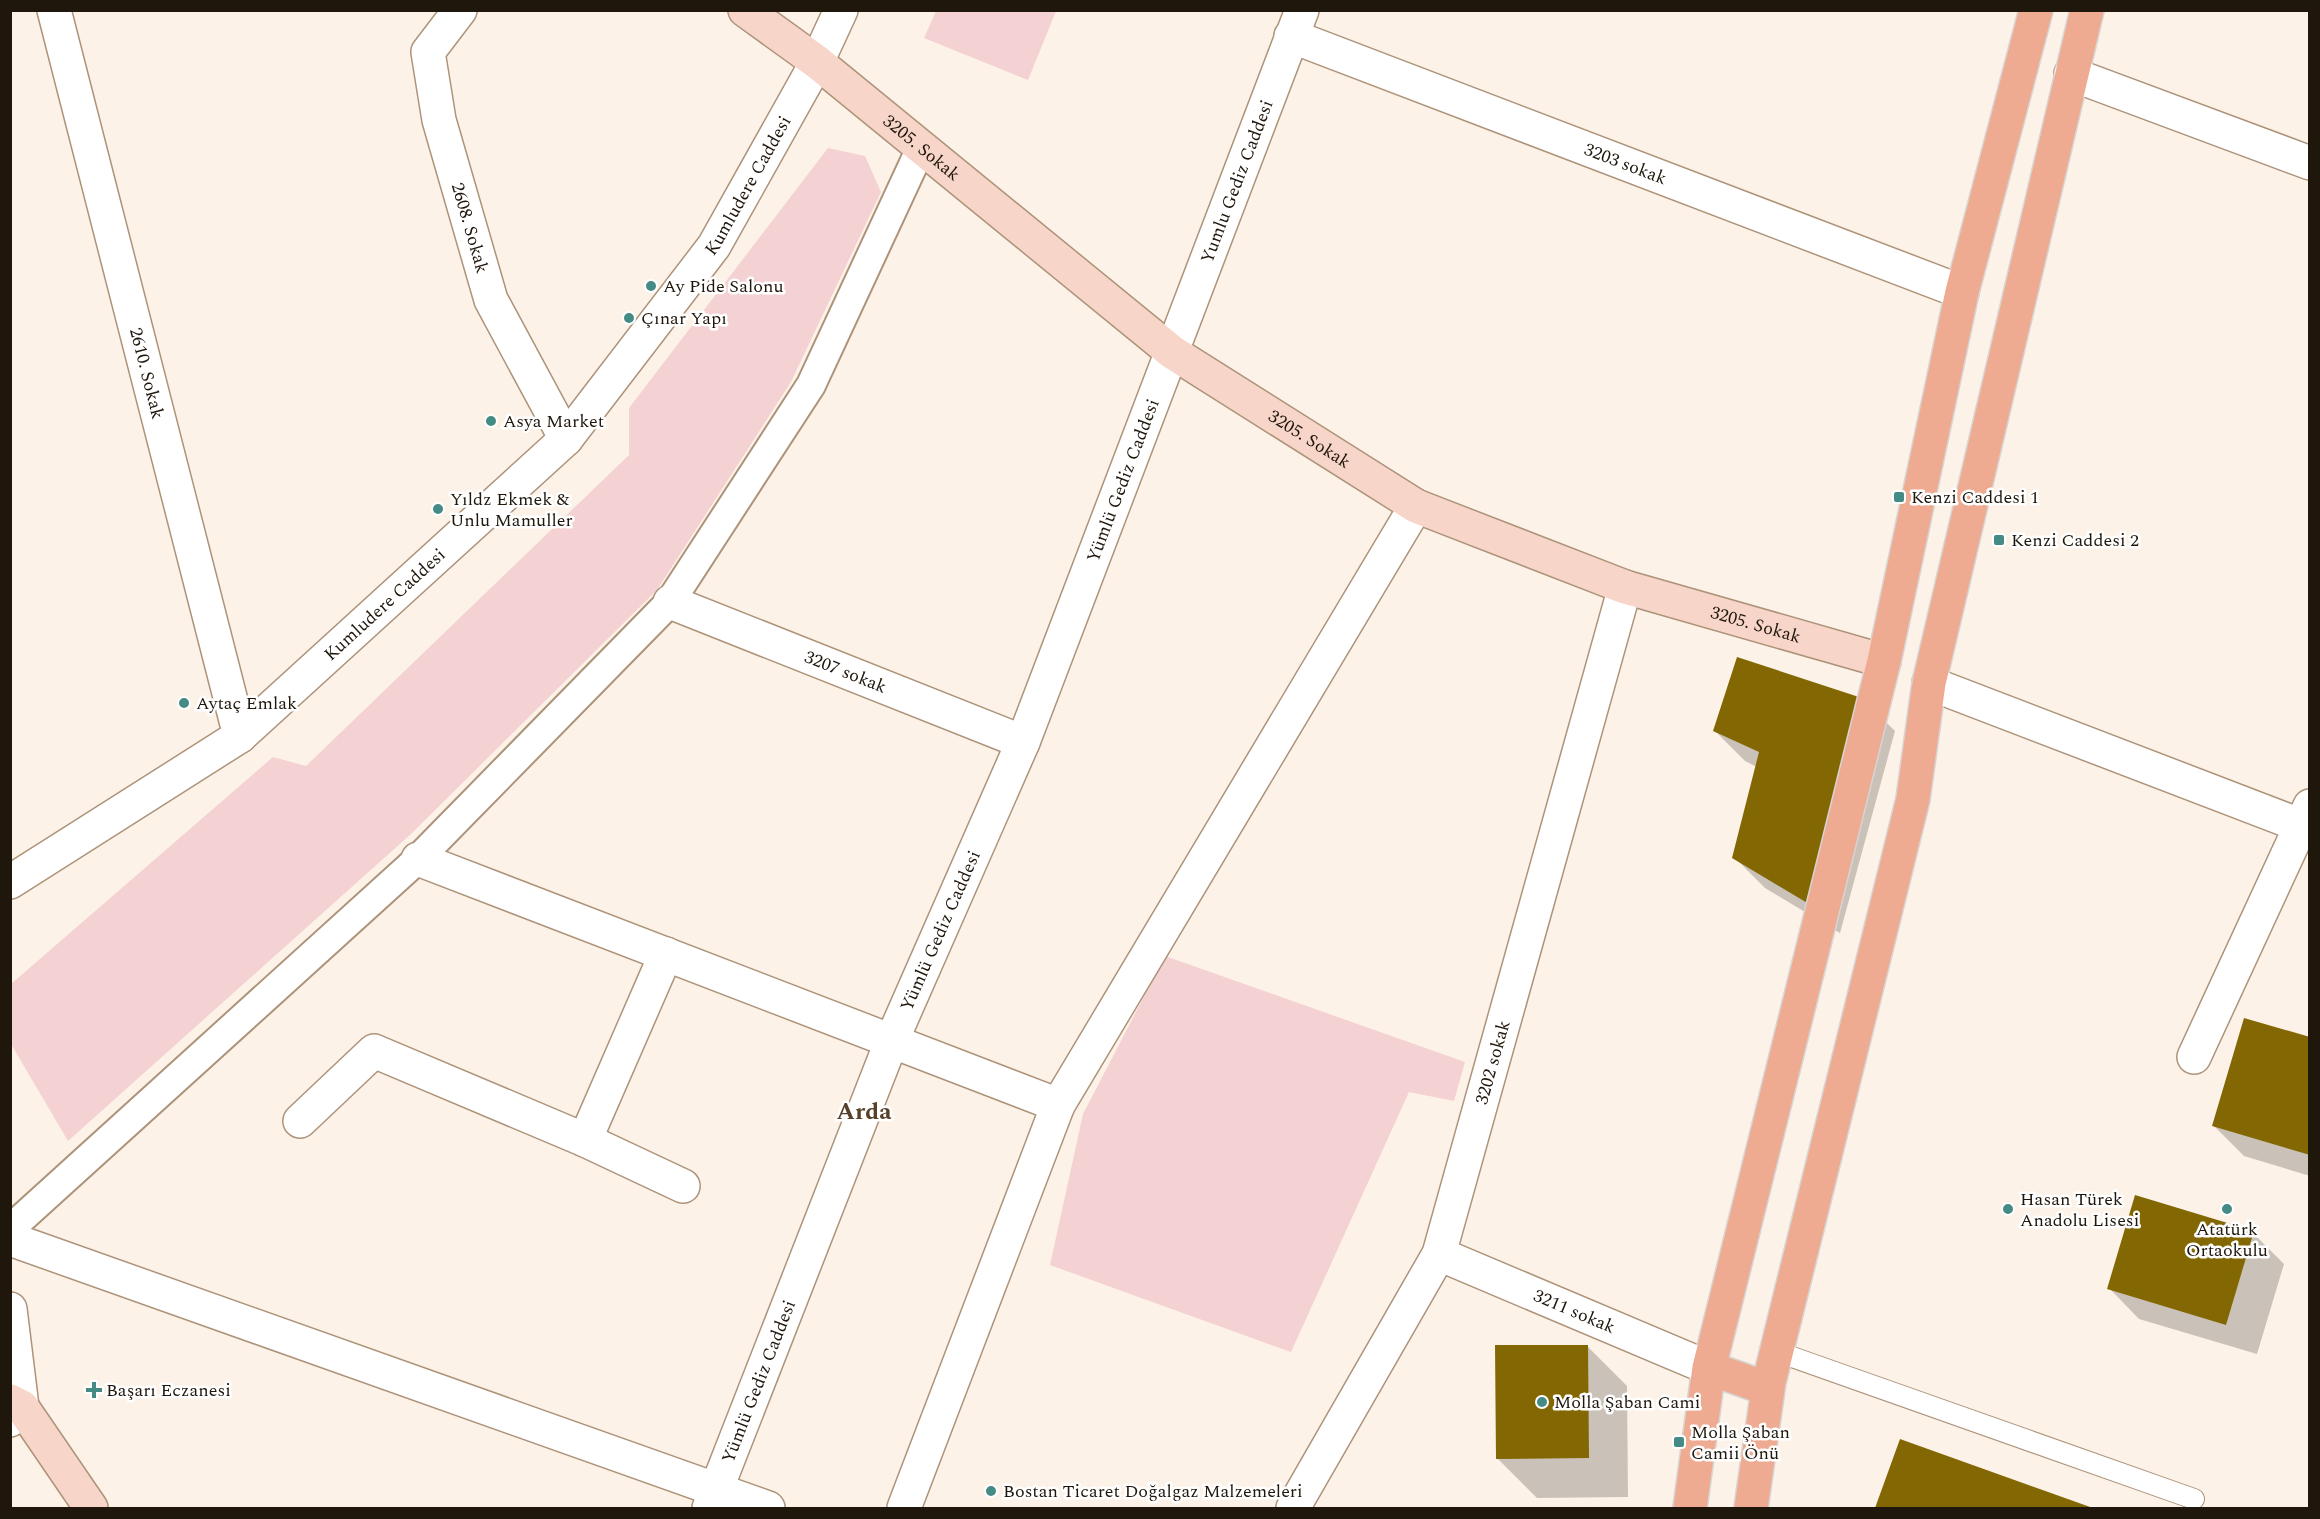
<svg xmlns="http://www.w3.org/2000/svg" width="2320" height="1519" viewBox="0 0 2320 1519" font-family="Spectral,serif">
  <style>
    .green { fill: #f4d1d2 }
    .shadow { fill: #0003 }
    .building { fill: #836703 }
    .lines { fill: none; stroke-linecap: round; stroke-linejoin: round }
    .service-casing { stroke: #ad937a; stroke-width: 22 }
    .pedestrian-casing { stroke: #ad937a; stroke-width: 32 }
    .minor-casing { stroke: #ad937a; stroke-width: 36 }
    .tertiary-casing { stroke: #ad937a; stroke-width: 36 }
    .secondary-casing { stroke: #ad937a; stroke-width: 36 }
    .primary-casing { stroke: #d7d5d3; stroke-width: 36 }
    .service { stroke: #fff; stroke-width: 20 }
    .pedestrian { stroke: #fff; stroke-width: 28 }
    .minor { stroke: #fff; stroke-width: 33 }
    .tertiary { stroke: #fff; stroke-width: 33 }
    .secondary { stroke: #f7d5c8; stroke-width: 33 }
    .primary { stroke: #eeab91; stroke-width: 33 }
    .poi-dot { fill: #448b85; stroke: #fff; stroke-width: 2 }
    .labels { text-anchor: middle; stroke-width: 5; stroke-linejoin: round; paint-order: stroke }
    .street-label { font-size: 18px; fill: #1f160c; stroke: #fff }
    .poi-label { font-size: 18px; fill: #1f160c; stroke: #fff; text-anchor: start }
    .district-label { font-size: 24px; font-weight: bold; fill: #57412a; stroke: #fff }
  </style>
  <rect width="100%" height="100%" fill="#fdf2e7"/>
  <path class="green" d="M 936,11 L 936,10 L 1056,11 L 1028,80 L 924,38 Z
    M 828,148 L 865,156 L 881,192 L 791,382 L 657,590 L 411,834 L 68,1141 L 11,1044 L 11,984 L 273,757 L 306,766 L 629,455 L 629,408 Z
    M 1165,956 L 1465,1062 L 1454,1101 L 1409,1092 L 1291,1352 L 1050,1265 L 1083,1114 Z"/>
  <path class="shadow" d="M 1864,700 L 1895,731 L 1840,933 L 1765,888 L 1734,857 L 1757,767 L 1745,761 L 1714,730 Z
    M 2310,1039 L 2310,1176 L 2244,1156 L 2214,1126 Z
    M 2253,1233 L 2284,1264 L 2257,1354 L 2139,1319 L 2109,1288 Z
    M 1587,1346 L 1627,1386 L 1628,1497 L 1537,1498 L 1497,1458 Z
    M 1901,1441 L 2090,1508 L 1877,1508 Z"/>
  <path class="building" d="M 1737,657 L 1865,699 L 1809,904 L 1732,858 L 1759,752 L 1713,731 Z
    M 2244,1018 L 2310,1037 L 2310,1155 L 2212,1126 Z
    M 2135,1195 L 2254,1231 L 2226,1325 L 2107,1289 Z
    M 1495,1345 L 1588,1345 L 1589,1458 L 1496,1459 Z
    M 1900,1439 L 2093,1508 L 1875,1508 Z"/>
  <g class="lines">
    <defs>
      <path id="service" d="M 1778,1352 L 2194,1499"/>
      <path id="pedestrian" d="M 10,1229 L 418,859 L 670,602 L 811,385 L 922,146"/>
      <g id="minor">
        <path id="s1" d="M 54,10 L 240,736"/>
        <path id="s2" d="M 460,10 L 428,52 L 439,120 L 491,300 L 566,439"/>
        <path id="s3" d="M 1291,36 L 1962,292"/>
        <path d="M 2071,74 L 2310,163"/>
        <path id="s4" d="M 670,602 L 1023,742"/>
        <path d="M 1929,683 L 2310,829"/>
        <path d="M 418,859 L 1058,1105"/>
        <path d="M 2194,1057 L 2310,806"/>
        <path d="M 300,1121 L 374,1051 L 585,1140 L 666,954"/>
        <path d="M 585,1140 L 683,1186"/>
        <path d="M 10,1239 L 768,1508"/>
        <path id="s5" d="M 1439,1254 L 1709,1368"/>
        <path id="s6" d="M 709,1508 L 892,1040 L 1023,742 L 1302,10"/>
        <path d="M 904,1508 L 1058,1105 L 1416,506"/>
        <path id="s7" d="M 1293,1508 L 1439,1254 L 1625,587"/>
      </g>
      <g id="tertiary">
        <path id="s8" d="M 10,882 L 240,736 L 566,439 L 714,246 L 817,62 L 841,10"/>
        <path d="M 10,1309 L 22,1407 L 10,1420"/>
      </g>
      <g id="secondary">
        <path id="s9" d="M 745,10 L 817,62 L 1172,352 L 1416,506 L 1625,587 L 1884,661"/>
        <path d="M 10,1401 L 22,1407 L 91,1508"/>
      </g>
      <path id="primary" d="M 1709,1368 L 1768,1389
        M 1690,1508 L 1709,1368 L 1884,661 L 1962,292 L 2036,10
        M 1751,1508 L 1769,1382 L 1913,799 L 1929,683 L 2087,10"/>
    </defs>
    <use href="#service" class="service-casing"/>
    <use href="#pedestrian" class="pedestrian-casing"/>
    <use href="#minor" class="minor-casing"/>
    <use href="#tertiary" class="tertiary-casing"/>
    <use href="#secondary" class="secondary-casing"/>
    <use href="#primary" class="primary-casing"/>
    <use href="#service" class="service"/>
    <use href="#pedestrian" class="pedestrian"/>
    <use href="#minor" class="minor"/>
    <use href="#tertiary" class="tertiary"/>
    <use href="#secondary" class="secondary"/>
    <use href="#primary" class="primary"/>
  </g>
  <g class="poi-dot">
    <circle cx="651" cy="286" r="6"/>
    <circle cx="629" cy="318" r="6"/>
    <circle cx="491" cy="421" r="6"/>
    <rect x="1893" y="491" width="12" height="12" rx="3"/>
    <circle cx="438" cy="509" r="6"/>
    <rect x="1993" y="534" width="12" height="12" rx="3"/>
    <circle cx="184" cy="703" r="6"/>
    <circle cx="2008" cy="1209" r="6"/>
    <circle cx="2227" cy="1209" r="6"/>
    <path d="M91 1381h6v6h6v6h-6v6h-6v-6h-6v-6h6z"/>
    <circle cx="1542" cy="1402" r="6"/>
    <rect x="1673" y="1436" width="12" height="12" rx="3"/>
    <circle cx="991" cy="1491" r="6"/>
  </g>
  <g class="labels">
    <g class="street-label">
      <text dy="6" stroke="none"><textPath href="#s9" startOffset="224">3205. Sokak</textPath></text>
      <text dy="6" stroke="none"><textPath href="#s3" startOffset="358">3203 sokak</textPath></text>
      <text dy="6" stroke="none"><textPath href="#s6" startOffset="1428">Yumlu Gediz Caddesi</textPath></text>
      <text dy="6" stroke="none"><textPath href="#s8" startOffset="1026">Kumludere Caddesi</textPath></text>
      <text dy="6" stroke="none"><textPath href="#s2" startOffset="234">2608. Sokak</textPath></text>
      <text dy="6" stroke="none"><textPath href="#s1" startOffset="375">2610. Sokak</textPath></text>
      <text dy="6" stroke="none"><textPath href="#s9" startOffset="710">3205. Sokak</textPath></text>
      <text dy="6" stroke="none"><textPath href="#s6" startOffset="1108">Yümlü Gediz Caddesi</textPath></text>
      <text dy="6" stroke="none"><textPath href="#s8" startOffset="468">Kumludere Caddesi</textPath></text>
      <text dy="6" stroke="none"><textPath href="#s9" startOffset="1196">3205. Sokak</textPath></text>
      <text dy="6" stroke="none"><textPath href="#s4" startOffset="189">3207 sokak</textPath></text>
      <text dy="6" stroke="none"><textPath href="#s6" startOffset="622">Yümlü Gediz Caddesi</textPath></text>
      <text dy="6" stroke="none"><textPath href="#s7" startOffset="492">3202 sokak</textPath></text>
      <text dy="6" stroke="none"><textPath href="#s5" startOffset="147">3211 sokak</textPath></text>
      <text dy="6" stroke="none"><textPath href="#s6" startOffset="136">Yümlü Gediz Caddesi</textPath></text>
    </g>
    <g class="poi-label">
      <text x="663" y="292">Ay Pide Salonu</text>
      <text x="641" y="324">Çınar Yapı</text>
      <text x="503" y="427">Asya Market</text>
      <text x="1911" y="503">Kenzi Caddesi 1</text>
      <text x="450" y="505">Yıldz Ekmek &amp;<tspan x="450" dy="21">Unlu Mamuller</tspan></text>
      <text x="2011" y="546">Kenzi Caddesi 2</text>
      <text x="196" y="709">Aytaç Emlak</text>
      <text x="2020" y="1205">Hasan Türek<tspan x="2020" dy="21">Anadolu Lisesi</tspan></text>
      <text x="2227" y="1235" text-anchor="middle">Atatürk<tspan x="2227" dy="21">Ortaokulu</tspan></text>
      <text x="106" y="1396">Başarı Eczanesi</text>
      <text x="1554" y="1408">Molla Şaban Cami</text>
      <text x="1691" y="1438">Molla Şaban<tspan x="1691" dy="21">Camii Önü</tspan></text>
      <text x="1003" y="1497">Bostan Ticaret Doğalgaz Malzemeleri</text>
    </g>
    <g class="district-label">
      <text x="864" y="1119">Arda</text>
    </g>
  </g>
  <rect width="2320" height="1519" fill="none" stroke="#1f160c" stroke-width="24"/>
</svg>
